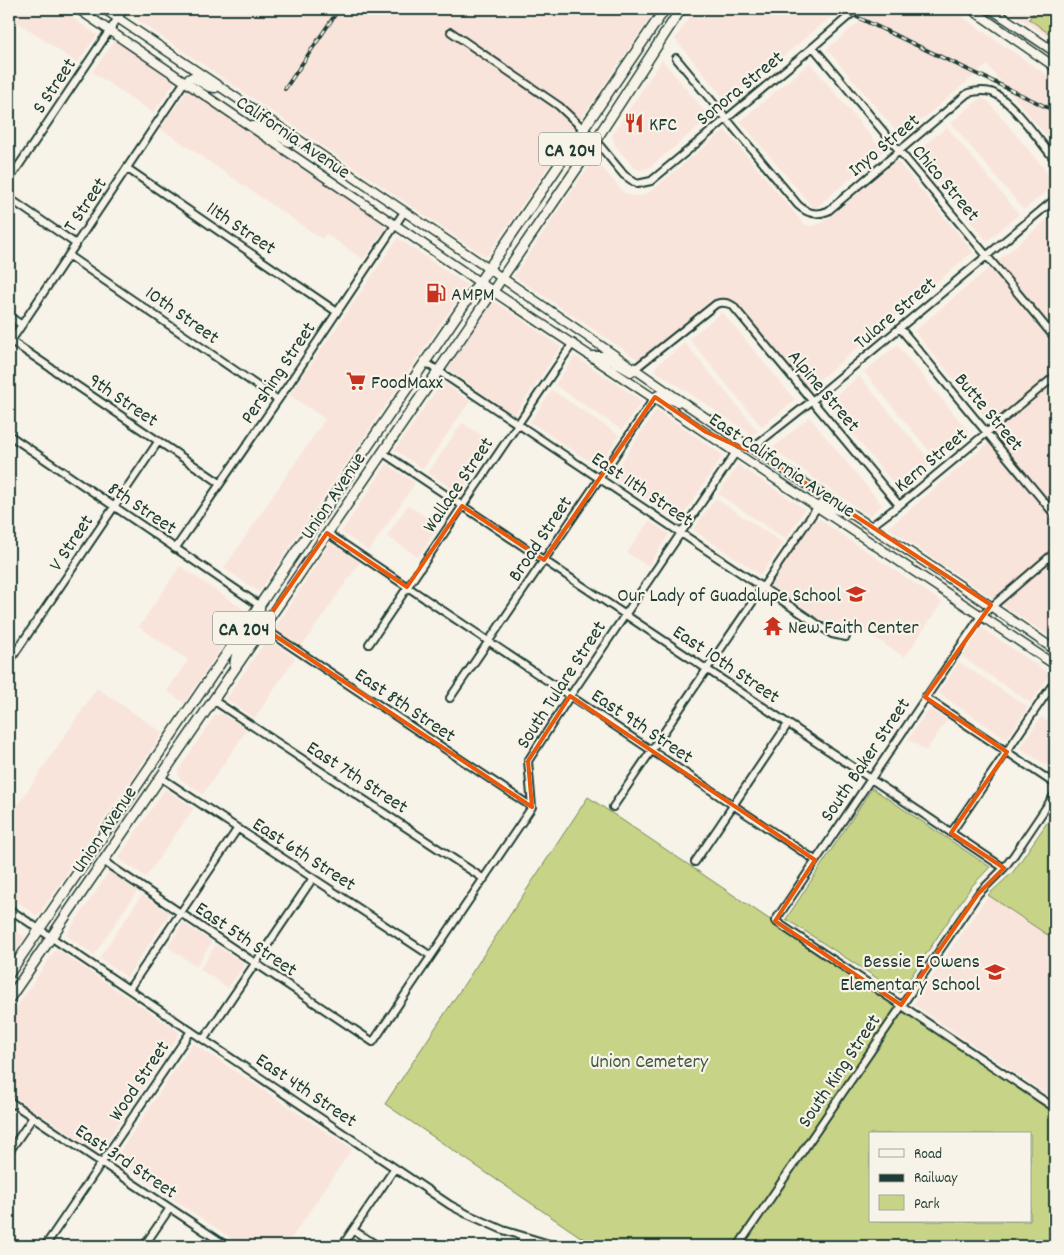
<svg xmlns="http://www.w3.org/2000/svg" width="1064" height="1255" viewBox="0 0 1064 1255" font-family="Dekko,sans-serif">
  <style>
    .built { fill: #f9e4db }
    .green { fill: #c7d386; stroke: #73885d; fill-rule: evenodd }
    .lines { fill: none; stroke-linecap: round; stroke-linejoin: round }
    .minor-casing { stroke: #1f3d34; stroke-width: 10 }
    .major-casing { stroke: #1f3d34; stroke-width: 11 }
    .highway-casing { stroke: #1f3d34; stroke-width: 12 }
    .minor { stroke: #f7f3e8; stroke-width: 6 }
    .major { stroke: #f7f3e8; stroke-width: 8 }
    .highway { stroke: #f7f3e8; stroke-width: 9 }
    .rail-casing { stroke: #1f3d34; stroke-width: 4 }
    .rail { stroke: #f7f3e8; stroke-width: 2; stroke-dasharray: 5.5; stroke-linecap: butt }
    .marked { fill: none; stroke: #e8590c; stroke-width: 4; stroke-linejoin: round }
    .labels { text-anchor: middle; stroke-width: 4.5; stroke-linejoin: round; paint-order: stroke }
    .shield { fill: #f7f3e8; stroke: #60746a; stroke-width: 1 }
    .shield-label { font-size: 19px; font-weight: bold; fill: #1f3d34 }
    .street-label { font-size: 20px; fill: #1f3d34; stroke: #f7f3e8 }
    .poi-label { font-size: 20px; fill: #1f3d34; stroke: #f7f3e8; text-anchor: start }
    .park-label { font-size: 20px; fill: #415b44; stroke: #f7f3e8 }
  </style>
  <rect width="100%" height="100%" fill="#f7f3e8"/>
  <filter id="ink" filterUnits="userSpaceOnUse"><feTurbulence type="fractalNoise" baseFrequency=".02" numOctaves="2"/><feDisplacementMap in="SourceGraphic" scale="10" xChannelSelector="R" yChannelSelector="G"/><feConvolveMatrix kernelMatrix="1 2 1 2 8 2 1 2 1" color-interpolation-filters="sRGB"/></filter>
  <g filter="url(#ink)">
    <path class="built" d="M 13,9 L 60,9 L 97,35 L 77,63 L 9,16 Z
      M 139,9 L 656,9 L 487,256 L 483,255 L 133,17 Z
      M 695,9 L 841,9 L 727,102 L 675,39 Z
      M 875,9 L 951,9 L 1055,81 L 1055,146 L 987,65 L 901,137 L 827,49 Z
      M 1006,9 L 1055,9 L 1055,42 Z
      M 115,40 L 175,82 L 153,113 L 92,72 Z
      M 662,60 L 708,115 L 708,119 L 649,168 L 639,170 L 633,167 L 615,145 L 612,135 Z
      M 810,63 L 883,151 L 814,209 L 740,121 Z
      M 188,90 L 388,226 L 363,259 L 326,234 L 322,239 L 160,128 Z
      M 981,98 L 987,100 L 1055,182 L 1055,184 L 1024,210 L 951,123 Z
      M 947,127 L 1019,214 L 987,241 L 914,154 Z
      M 725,130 L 803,223 L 806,225 L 812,226 L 820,224 L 897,161 L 973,252 L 808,389 L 734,300 L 720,298 L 711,300 L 639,360 L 514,276 L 591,163 L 595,162 L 599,164 L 624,193 L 632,196 L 642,196 L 651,191 Z
      M 1055,213 L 1055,640 L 888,528 L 999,434 L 914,331 Z
      M 398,238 L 467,285 L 259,592 L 224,568 L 325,419 L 290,395 Z
      M 494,301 L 561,347 L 515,414 L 509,412 L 448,369 Z
      M 722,312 L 795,400 L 762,427 L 689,339 Z
      M 685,343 L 758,431 L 752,435 L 656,371 L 655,367 Z
      M 897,345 L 969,432 L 936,459 L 864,372 Z
      M 575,356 L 642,401 L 622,430 L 555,385 Z
      M 859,376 L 932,463 L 899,490 L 827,403 Z
      M 442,382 L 470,401 L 423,469 L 395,450 Z
      M 552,390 L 619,435 L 598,467 L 530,422 Z
      M 656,410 L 723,455 L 679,521 L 612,476 Z
      M 809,417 L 882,505 L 869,516 L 772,449 Z
      M 462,423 L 494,443 L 460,493 L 428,473 Z
      M 387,464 L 415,483 L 369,551 L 341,532 Z
      M 738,465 L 805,509 L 786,539 L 718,494 Z
      M 715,498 L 783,543 L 761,575 L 693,530 Z
      M 408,505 L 439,526 L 418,557 L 387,536 Z
      M 819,519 L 942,602 L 905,657 L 858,628 L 846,623 L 838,626 L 828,624 L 770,585 L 814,520 Z
      M 649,521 L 669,534 L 648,566 L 627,553 Z
      M 330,543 L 360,562 L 302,646 L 275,628 Z
      M 180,566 L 246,611 L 184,703 L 167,691 L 188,660 L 139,627 Z
      M 982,628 L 1050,674 L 1031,703 L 962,657 Z
      M 267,639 L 295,658 L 255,718 L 226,699 Z
      M 959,662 L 1028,707 L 1007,739 L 938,693 Z
      M 97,688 L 163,733 L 38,916 L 9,896 L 9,818 Z
      M 931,710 L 947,720 L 926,751 L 908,739 L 926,713 Z
      M 223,714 L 247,730 L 203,794 L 179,778 L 178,771 L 215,715 Z
      M 1041,717 L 1055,726 L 1055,771 L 1020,748 Z
      M 165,789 L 194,808 L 146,877 L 118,858 Z
      M 109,872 L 137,891 L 94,955 L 66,935 Z
      M 142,895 L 170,913 L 127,977 L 99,958 Z
      M 988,896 L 1055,940 L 1055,1100 L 913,1004 Z
      M 183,923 L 212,942 L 196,966 L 168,947 Z
      M 9,926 L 25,937 L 9,961 Z
      M 216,945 L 245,964 L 228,988 L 200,969 Z
      M 56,949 L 178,1031 L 179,1034 L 100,1151 L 94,1149 L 9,1094 L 9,1018 Z
      M 193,1043 L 352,1149 L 286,1246 L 243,1246 L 114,1160 Z"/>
    <path class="green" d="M 1036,9 L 1039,9 L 1055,20 L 1055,23 L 1048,33 L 1029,19 Z
      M 872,788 L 990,867 L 971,887 L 900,993 L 786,919 Z
      M 588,797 L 1055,1112 L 1055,1246 L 594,1246 L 385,1104 ZM 870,1134 L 1030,1134 L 1030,1221 L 870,1221 Z
      M 1055,811 L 1055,940 L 988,895 L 1013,872 Z"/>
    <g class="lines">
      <defs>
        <path id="minor" d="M 451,32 L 559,106 L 596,141 L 624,175 L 637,184 L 651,181 L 813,47 L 857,9
          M 813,47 L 1055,338
          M 676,58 L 798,205 C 807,213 815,216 828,211 L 968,93 C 975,91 983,90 991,92 C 1010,98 1041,143 1055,160
          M 128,169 L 337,312
          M 9,180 L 124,9
          M 9,198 L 76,244
          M 69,256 L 278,400
          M 9,316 L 22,325
          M 900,328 L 1055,515
          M 11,341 L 220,483
          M 9,344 L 185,81
          M 425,362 L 832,634 L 846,637
          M 636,368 L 716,304 C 722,302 727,302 733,306 L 899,505
          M 9,435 L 259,605
          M 752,448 L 813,400 L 1055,199
          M 382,452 L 1004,868
          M 870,527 L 902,503 L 1055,376
          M 327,533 L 815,860
          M 175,549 L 289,384 L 404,212
          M 1055,552 L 981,616 L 775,921 L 1055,1108
          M 262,627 L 532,807
          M 369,644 L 573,343
          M 9,662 L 158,442
          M 925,697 L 1055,784
          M 450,698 L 655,397
          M 213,700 L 484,879
          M 160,777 L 431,956
          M 613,807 L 818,506
          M 951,833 L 1055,681
          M 103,861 L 373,1042 L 532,807 L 528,761 L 570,696 L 736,452
          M 695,862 L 788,724
          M 9,909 L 450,1205 L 467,1214 L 503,1230 L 556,1246
          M 129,989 L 238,828
          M 204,1039 L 313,878
          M 9,1101 L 227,1246
          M 9,1152 L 33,1117
          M 353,1230 L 378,1246
          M 45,1246 L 191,1031
          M 144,1246 L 170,1208
          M 342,1246 L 395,1168
          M 518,1246 L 524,1237
          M 738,1246 L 978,894 L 1004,868 L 1014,855 L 1055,794"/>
        <path id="major" d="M 78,9 L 479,282 L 1055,665
          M 104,9 C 291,134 477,260 662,388 C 792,477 926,560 1055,650
          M 971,9 L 1055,67
          M 991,9 L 1055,52
          M 185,81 L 192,77 L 209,87 L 215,88
          M 253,126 L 263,127 L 289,142 L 292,142 L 295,138
          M 593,356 L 604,356 L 631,372 L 636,368
          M 655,397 L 658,395 L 677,402
          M 818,506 L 823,504 L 840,511"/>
        <path id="highway" d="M 235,667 C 233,643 264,628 259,605
          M 9,974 L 665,9
          M 9,999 L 588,152 L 681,9"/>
      </defs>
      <use href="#minor" class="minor-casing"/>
      <use href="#major" class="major-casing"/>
      <use href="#highway" class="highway-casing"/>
      <use href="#minor" class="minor"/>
      <use href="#major" class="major"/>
      <use href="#highway" class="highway"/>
      <defs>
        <path id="rail" d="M 840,9 L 1055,111
          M 285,89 L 339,9"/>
      </defs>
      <use href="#rail" class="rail-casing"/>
      <use href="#rail" class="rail"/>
    </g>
  </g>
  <path class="marked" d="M 655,397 L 706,432 L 744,449 L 752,448 L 991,605 L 925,697 L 1007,752 L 951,833 L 1004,868 L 978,894 L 901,1005 L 775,921 L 815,860 L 570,696 L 528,761 L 532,807 L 262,627 L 327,533 L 407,587 L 462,506 L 544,560 Z"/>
  <defs>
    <symbol id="restaurant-bare" viewBox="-9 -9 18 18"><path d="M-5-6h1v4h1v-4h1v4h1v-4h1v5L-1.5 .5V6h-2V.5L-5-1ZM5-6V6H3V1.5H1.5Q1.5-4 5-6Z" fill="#c8321e" stroke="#f7f3e8" stroke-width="2.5" paint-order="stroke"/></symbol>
    <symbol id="fuel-bare" viewBox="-9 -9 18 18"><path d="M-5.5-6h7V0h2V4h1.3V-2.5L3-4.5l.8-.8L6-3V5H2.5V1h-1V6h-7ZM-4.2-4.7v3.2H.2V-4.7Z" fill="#c8321e" stroke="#f7f3e8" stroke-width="2.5" paint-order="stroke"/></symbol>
    <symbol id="supermarket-bare" viewBox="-9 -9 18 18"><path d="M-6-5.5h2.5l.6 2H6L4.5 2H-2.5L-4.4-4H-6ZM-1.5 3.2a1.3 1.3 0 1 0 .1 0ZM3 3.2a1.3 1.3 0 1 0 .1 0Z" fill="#c8321e" stroke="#f7f3e8" stroke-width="2.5" paint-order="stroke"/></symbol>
    <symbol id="school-bare" viewBox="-9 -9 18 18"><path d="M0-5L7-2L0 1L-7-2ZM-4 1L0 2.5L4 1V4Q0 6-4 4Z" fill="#c8321e" stroke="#f7f3e8" stroke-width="2.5" paint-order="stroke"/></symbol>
    <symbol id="temple-bare" viewBox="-9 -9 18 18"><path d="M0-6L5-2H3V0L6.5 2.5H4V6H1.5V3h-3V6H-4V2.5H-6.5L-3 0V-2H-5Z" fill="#c8321e" stroke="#f7f3e8" stroke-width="2.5" paint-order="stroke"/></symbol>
  </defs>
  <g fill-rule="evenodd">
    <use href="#restaurant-bare" x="620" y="109" width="28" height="28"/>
    <use href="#fuel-bare" x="422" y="279" width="28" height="28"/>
    <use href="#supermarket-bare" x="342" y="367" width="28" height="28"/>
    <use href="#school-bare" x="842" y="580" width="28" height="28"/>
    <use href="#temple-bare" x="759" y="612" width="28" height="28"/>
    <use href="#school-bare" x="981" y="958" width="28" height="28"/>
  </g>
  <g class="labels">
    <g class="shield">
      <rect x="539" y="132.5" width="62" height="33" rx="4"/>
      <rect x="213" y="611.5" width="62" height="33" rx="4"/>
    </g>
    <g class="shield-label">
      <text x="570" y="156">CA 204</text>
      <text x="244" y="635">CA 204</text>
    </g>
    <g class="street-label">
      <text transform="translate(53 85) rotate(-56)" y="7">S Street</text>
      <text transform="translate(739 87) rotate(-39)" y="7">Sonora Street</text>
      <text transform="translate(294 136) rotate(34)" y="7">California Avenue</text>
      <text transform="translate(883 144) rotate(-40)" y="7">Inyo Street</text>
      <text transform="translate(947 182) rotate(50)" y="7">Chico Street</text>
      <text transform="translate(84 204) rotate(-56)" y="7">T Street</text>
      <text transform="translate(242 227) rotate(34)" y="7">11th Street</text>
      <text transform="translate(894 312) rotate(-40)" y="7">Tulare Street</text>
      <text transform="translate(183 314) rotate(35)" y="7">10th Street</text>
      <text transform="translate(277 372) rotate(-56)" y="7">Pershing Street</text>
      <text transform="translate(825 390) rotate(50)" y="7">Alpine Street</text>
      <text transform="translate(124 399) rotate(34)" y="7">9th Street</text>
      <text transform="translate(990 411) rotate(50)" y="7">Butte Street</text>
      <text transform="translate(930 459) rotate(-40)" y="7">Kern Street</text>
      <text transform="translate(783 464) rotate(34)" y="7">East California Avenue</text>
      <text transform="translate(457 484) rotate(-56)" y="7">Wallace Street</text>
      <text transform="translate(643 488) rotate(34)" y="7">East 11th Street</text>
      <text transform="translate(332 495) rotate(-56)" y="7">Union Avenue</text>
      <text transform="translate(143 507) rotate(34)" y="7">8th Street</text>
      <text transform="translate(539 538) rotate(-56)" y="7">Broad Street</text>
      <text transform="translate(70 542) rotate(-56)" y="7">V Street</text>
      <text transform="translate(727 663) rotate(34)" y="7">East 10th Street</text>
      <text transform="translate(560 684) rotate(-57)" y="7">South Tulare Street</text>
      <text transform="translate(406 704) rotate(34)" y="7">East 8th Street</text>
      <text transform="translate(643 725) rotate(34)" y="7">East 9th Street</text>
      <text transform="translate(864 759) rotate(-56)" y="7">South Baker Street</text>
      <text transform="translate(358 776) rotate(33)" y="7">East 7th Street</text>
      <text transform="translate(103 829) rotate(-56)" y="7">Union Avenue</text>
      <text transform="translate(305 853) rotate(33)" y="7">East 6th Street</text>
      <text transform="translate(247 938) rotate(34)" y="7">East 5th Street</text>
      <text transform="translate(838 1070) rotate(-56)" y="7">South King Street</text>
      <text transform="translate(138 1080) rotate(-56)" y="7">Wood Street</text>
      <text transform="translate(307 1089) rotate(34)" y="7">East 4th Street</text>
      <text transform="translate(127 1160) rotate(34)" y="7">East 3rd Street</text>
    </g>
    <g class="poi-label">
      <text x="649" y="130">KFC</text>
      <text x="451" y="300">AMPM</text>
      <text x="371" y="388">FoodMaxx</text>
      <text x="841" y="601" text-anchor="end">Our Lady of Guadalupe School</text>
      <text x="788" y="633">New Faith Center</text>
      <text x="980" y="967" text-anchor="end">Bessie E Owens<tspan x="980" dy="23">Elementary School</tspan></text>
    </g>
    <g class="park-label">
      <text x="649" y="1067">Union Cemetery</text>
    </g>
  </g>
  <rect width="1064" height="1255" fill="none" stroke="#f7f3e8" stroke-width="30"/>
  <rect x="15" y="15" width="1034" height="1225" fill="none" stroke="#1f3d34" stroke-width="2" filter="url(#ink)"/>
  <rect x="869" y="1132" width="162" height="90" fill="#f7f3e8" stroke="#a1aaa0"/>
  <rect x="879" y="1149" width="25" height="8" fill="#f7f3e8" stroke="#a1aaa0"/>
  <text x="914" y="1158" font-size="15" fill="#1f3d34">Road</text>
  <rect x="879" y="1174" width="25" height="8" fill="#1f3d34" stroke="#a1aaa0"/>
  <text x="914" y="1182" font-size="15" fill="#1f3d34">Railway</text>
  <rect x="879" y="1195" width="25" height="15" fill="#c7d386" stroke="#a1aaa0"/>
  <text x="914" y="1208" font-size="15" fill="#1f3d34">Park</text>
</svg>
